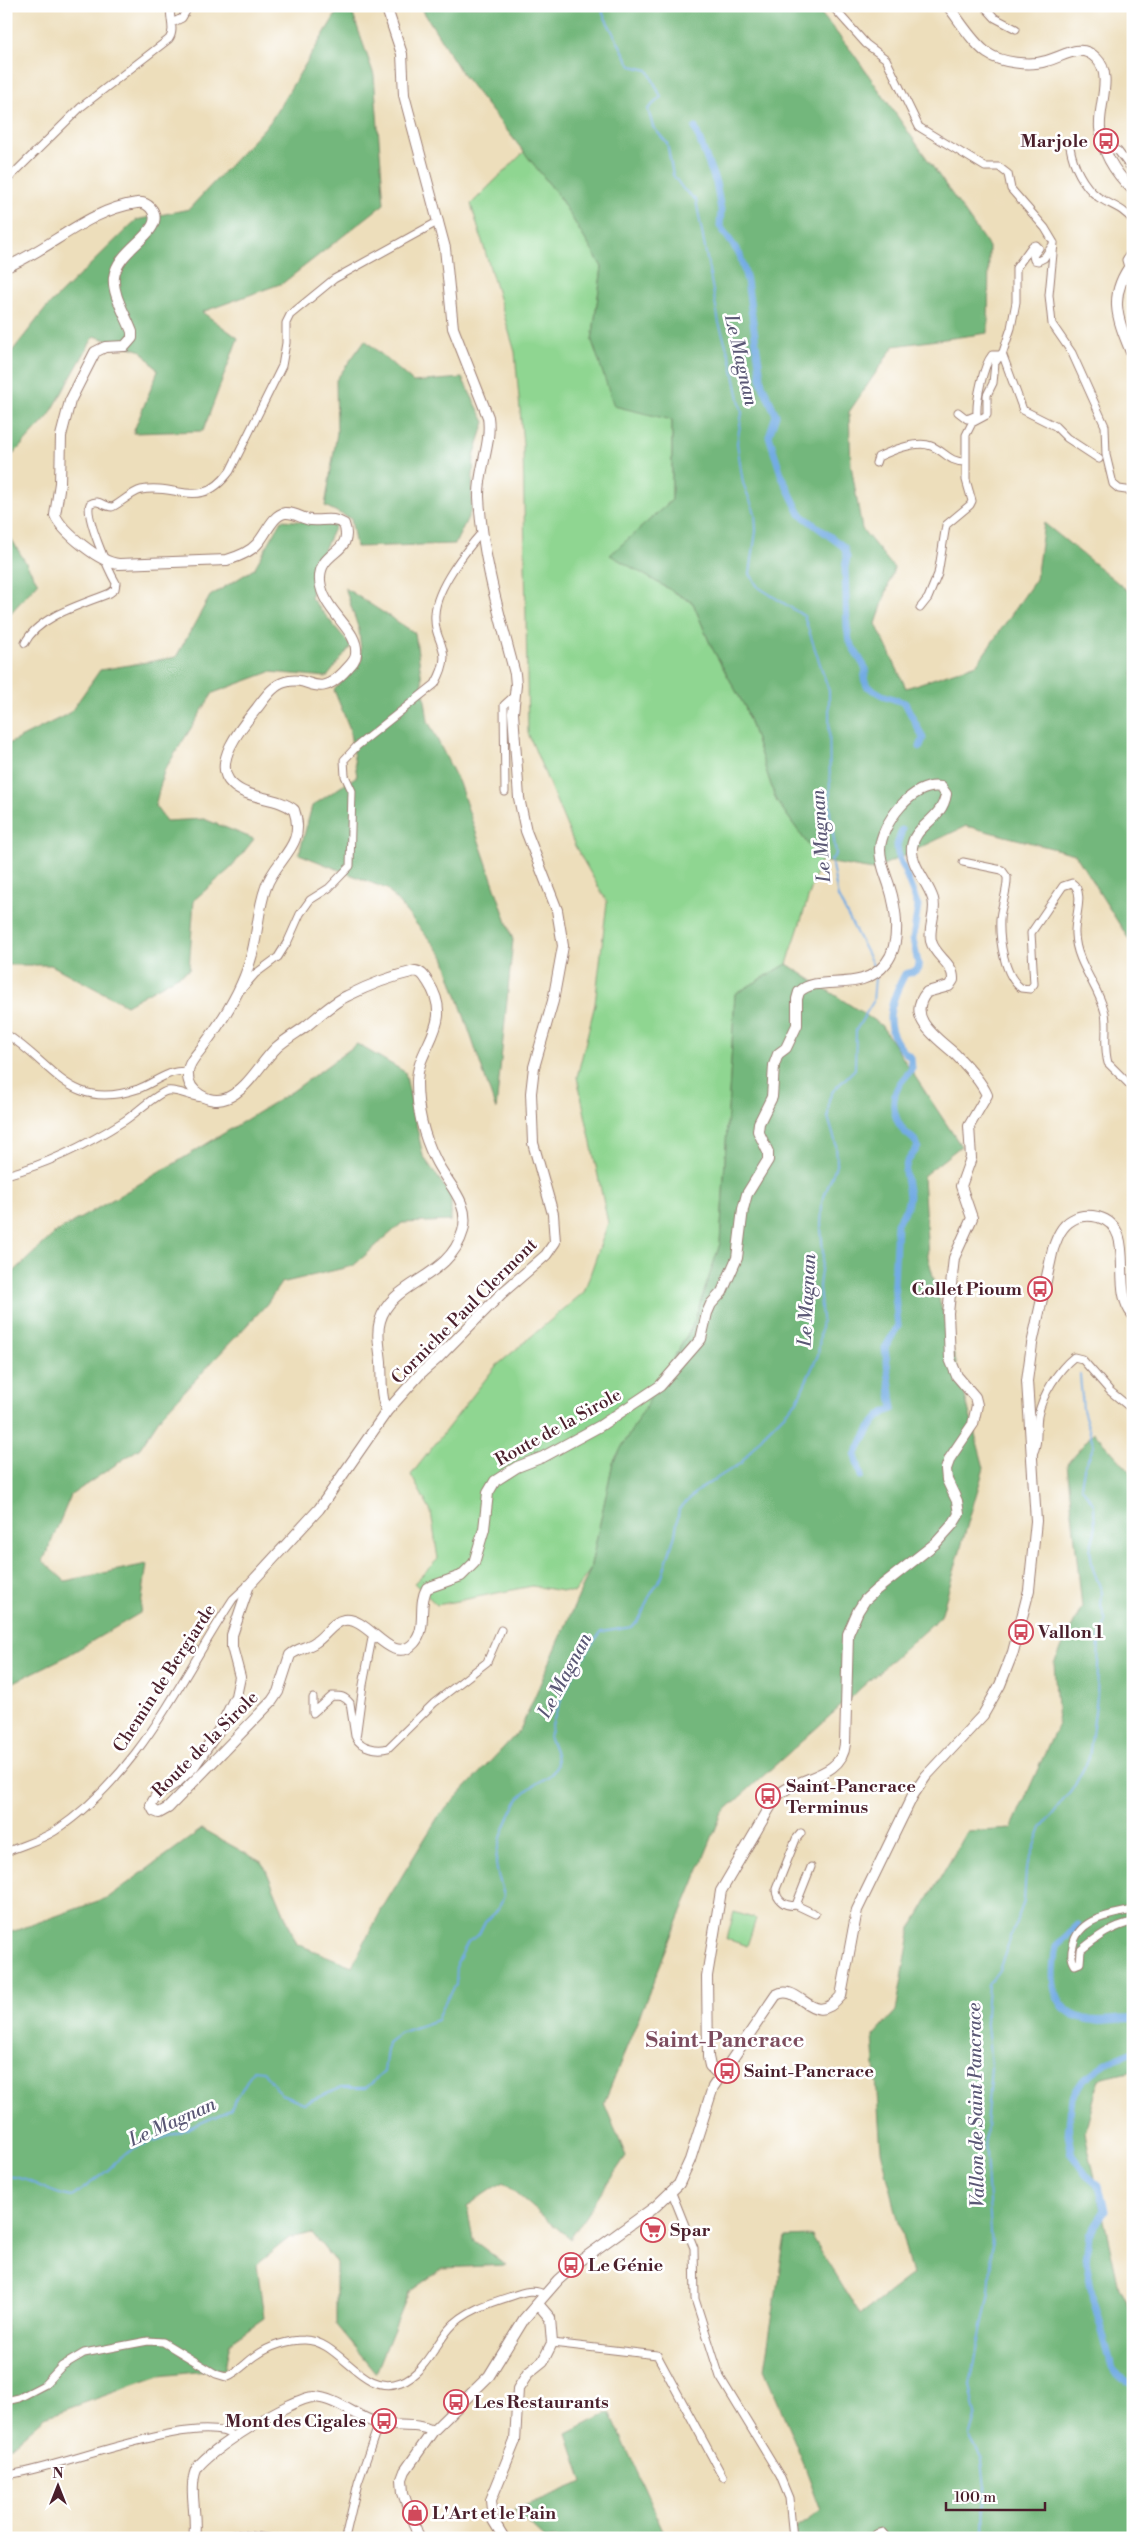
<svg xmlns="http://www.w3.org/2000/svg" width="1139" height="2544" viewBox="0 0 1139 2544" font-family="'Libre Bodoni',serif">
  <style>
    .green { fill: #8fd691; stroke: #6c7a5e }
    .forest { fill: #73b77b; stroke: #5e6b53 }
    .lines { fill: none; stroke-linecap: round; stroke-linejoin: round }
    .stream { stroke: #73ace3; stroke-width: 2 }
    .canal { stroke: #73ace3; stroke-width: 7 }
    .street-casing { stroke: #9c7e73; stroke-width: 9 }
    .secondary-casing { stroke: #9c7e73; stroke-width: 12 }
    .street { stroke: #fff; stroke-width: 7 }
    .secondary { stroke: #fff; stroke-width: 10 }
    .labels { text-anchor: middle; stroke-width: 5; stroke-linejoin: round; paint-order: stroke }
    .poi-label { font-size: 18px; font-weight: bold; fill: #4a1f2b; stroke: #fff; text-anchor: start }
    .street-label { font-size: 18px; fill: #4a1f2b; stroke: #fff }
    .water-label { font-size: 19px; font-style: italic; fill: #5a5775; stroke: #fff }
    .district-label { font-size: 22px; font-weight: bold; fill: #7d4d5e; stroke: #fff }
  </style>
  <rect width="100%" height="100%" fill="#fff"/>
  <filter id="ink" filterUnits="userSpaceOnUse"><feTurbulence type="fractalNoise" baseFrequency=".02" numOctaves="2"/><feDisplacementMap in="SourceGraphic" scale="10" xChannelSelector="R" yChannelSelector="G"/><feConvolveMatrix kernelMatrix="1 2 1 2 8 2 1 2 1" color-interpolation-filters="sRGB"/></filter>
  <filter id="wash" filterUnits="userSpaceOnUse"><feTurbulence type="fractalNoise" baseFrequency=".0096" numOctaves="4" result="noise"/><feDisplacementMap in="SourceGraphic" scale="20" xChannelSelector="R" yChannelSelector="G"/><feGaussianBlur stdDeviation="1.12" result="paint"/><feColorMatrix in="noise" values="0 0 0 0 0 0 0 0 0 0 0 0 0 0 0 0 0 1.4 0 .05"/><feComposite in="paint" operator="in"/></filter>
  <g filter="url(#wash)">
    <rect width="100%" height="100%" fill="#eddebb"/>
    <path class="green" d="M 524,152 L 558,195 L 602,267 L 592,341 L 672,420 L 672,500 L 611,555 L 693,603 L 711,646 L 745,707 L 776,800 L 820,861 L 787,964 L 735,994 L 720,1244 L 693,1325 L 613,1462 L 590,1570 L 574,1593 L 532,1586 L 437,1605 L 414,1583 L 438,1559 L 431,1512 L 411,1475 L 495,1367 L 584,1292 L 608,1223 L 577,1077 L 595,1004 L 607,902 L 575,846 L 528,733 L 523,445 L 515,352 L 471,204 Z
      M 734,1912 L 756,1919 L 747,1946 L 727,1939 Z"/>
    <path class="forest" d="M 341,6 L 350,6 L 374,75 L 384,204 L 283,283 L 202,312 L 238,338 L 203,431 L 133,433 L 158,371 L 142,351 L 94,336 L 49,416 L 6,462 L 6,359 L 47,307 L 136,220 L 189,209 L 270,122 Z
      M 420,6 L 815,6 L 853,53 L 989,247 L 988,333 L 894,346 L 849,412 L 851,465 L 862,529 L 894,568 L 876,624 L 906,688 L 977,664 L 1036,579 L 1044,523 L 1133,595 L 1133,946 L 1075,854 L 966,826 L 873,870 L 820,861 L 776,800 L 745,707 L 711,646 L 693,603 L 610,555 L 672,500 L 672,420 L 614,406 L 592,341 L 602,267 L 558,195 L 463,75 Z
      M 365,340 L 413,382 L 462,378 L 485,422 L 474,456 L 471,511 L 455,544 L 356,547 L 351,519 L 325,506 L 337,433 L 336,380 Z
      M 282,520 L 336,524 L 313,573 L 311,598 L 351,646 L 327,677 L 270,672 L 213,693 L 164,771 L 155,806 L 166,821 L 204,819 L 254,839 L 231,868 L 194,900 L 189,970 L 126,1005 L 51,965 L 6,965 L 6,745 L 70,713 L 100,670 L 176,657 L 210,596 L 254,569 Z
      M 6,530 L 38,583 L 6,618 Z
      M 345,588 L 415,633 L 428,721 L 459,783 L 513,940 L 496,1110 L 444,957 L 387,889 L 299,854 L 312,806 L 357,776 L 349,727 L 334,690 L 362,660 L 359,630 Z
      M 787,964 L 881,1025 L 961,1146 L 923,1176 L 928,1257 L 984,1468 L 941,1616 L 722,1813 L 604,2103 L 626,2156 L 570,2239 L 503,2182 L 467,2206 L 473,2240 L 506,2265 L 443,2268 L 409,2292 L 376,2373 L 336,2325 L 336,2263 L 312,2233 L 289,2238 L 257,2264 L 264,2318 L 230,2342 L 225,2369 L 159,2376 L 45,2417 L 6,2451 L 6,1934 L 109,1897 L 202,1829 L 263,1863 L 297,1944 L 352,1966 L 383,1907 L 438,1817 L 520,1730 L 590,1570 L 613,1462 L 693,1325 L 720,1244 L 735,994 Z
      M 357,1044 L 405,1072 L 423,1156 L 451,1196 L 451,1221 L 402,1223 L 353,1266 L 281,1283 L 266,1305 L 161,1416 L 140,1448 L 71,1495 L 43,1561 L 65,1581 L 147,1564 L 140,1613 L 65,1657 L 6,1686 L 6,1279 L 55,1233 L 177,1162 L 293,1091 Z
      M 1094,1432 L 1133,1475 L 1133,2071 L 1099,2079 L 1085,2133 L 1119,2288 L 1133,2316 L 1133,2535 L 1129,2532 L 1122,2538 L 796,2538 L 796,2527 L 821,2510 L 802,2459 L 764,2369 L 785,2237 L 812,2236 L 860,2315 L 912,2275 L 881,2151 L 873,2036 L 896,2011 L 911,1928 L 967,1832 L 1011,1829 L 1058,1724 L 1054,1663 L 1082,1607 L 1067,1464 Z
      M 610,2412 L 667,2538 L 544,2538 L 514,2510 L 583,2482 L 567,2434 Z"/>
    <g class="lines">
      <path class="stream" d="M 603,6 L 603,14 L 631,66 L 648,70 L 661,97 L 648,109 L 653,127 L 667,143 L 673,175 L 683,189 L 696,200 L 719,323 L 731,361 L 742,413 L 737,443 L 743,483 L 755,513 L 756,531 L 750,574 L 758,587 L 804,616 L 829,691 L 830,814 L 836,854 L 831,860 L 838,897 L 875,969
        M 6,2176 C 34,2178 45,2193 72,2197 L 108,2170 L 121,2157 L 139,2146 L 180,2132 L 230,2110 L 253,2070 L 263,2071 L 281,2094 L 304,2103 L 341,2088 L 366,2088 L 384,2072 L 388,2042 L 399,2033 L 437,2020 L 443,2005 L 456,1985 L 457,1963 L 468,1942 L 479,1934 L 485,1922 L 497,1911 L 504,1896 C 502,1886 496,1873 496,1862 C 496,1846 511,1807 522,1795 C 543,1773 571,1779 549,1737 C 556,1703 580,1659 601,1632 L 632,1627 L 641,1616 L 648,1599 L 662,1576 L 675,1535 L 679,1509 L 700,1489 L 741,1463 L 763,1435 L 797,1401 L 818,1355 L 822,1318 L 819,1286 L 823,1254 L 821,1228 L 822,1202 L 837,1163 L 836,1144 L 828,1117 L 829,1099 L 833,1091 L 855,1069 L 856,1030 L 873,1002 L 875,978
        M 984,2538 L 985,2487 L 982,2460 L 969,2436 L 976,2415 L 970,2385 L 989,2293 L 992,2248 L 985,2138 L 991,2067 L 986,2015 L 988,1985 L 999,1970 L 1024,1901 L 1026,1869 L 1042,1828 L 1075,1785 L 1089,1758 L 1097,1696 L 1099,1639 L 1106,1622 L 1101,1606 L 1102,1592 L 1093,1569 L 1090,1550 L 1095,1531 L 1094,1505 L 1081,1486 L 1084,1468 L 1094,1446 L 1083,1410 L 1080,1375"/>
      <path class="canal" d="M 695,128 L 716,183 L 721,210 L 720,226 L 740,255 L 747,281 L 762,384 L 776,415 L 769,436 L 782,477 L 800,514 L 844,547 L 847,557 L 845,568 L 847,627 L 849,641 L 866,669 L 864,679 L 867,686 L 882,695 L 905,703 L 923,738 L 920,747
        M 861,1476 L 855,1455 C 865,1439 874,1413 893,1409 L 885,1348 L 898,1326 L 894,1283 L 897,1223 L 907,1207 L 909,1196 L 905,1172 L 907,1162 L 918,1147 C 916,1139 911,1138 905,1132 C 894,1120 890,1102 898,1087 C 901,1080 908,1075 912,1068 L 911,1058 C 880,1032 888,1006 905,974 L 913,972 L 919,968 L 913,939 L 918,906 L 898,854 L 897,845 L 902,830
        M 1078,1925 L 1056,1946 C 1050,1979 1049,2013 1090,2020 C 1104,2022 1118,2018 1133,2019
        M 1133,2052 L 1109,2061 L 1084,2079 L 1072,2097 L 1068,2134 L 1072,2155 L 1086,2175 L 1099,2186 L 1104,2205 L 1105,2210 L 1089,2235 L 1086,2261 L 1093,2299 L 1112,2367 L 1118,2376 L 1133,2386"/>
    </g>
  </g>
  <g filter="url(#ink)">
    <g class="lines">
      <defs>
        <path id="street" d="M 832,6 L 866,44 L 886,59 L 919,127 L 985,167 L 999,167 L 1008,174 L 1011,189 L 1045,228 L 1054,243 L 1049,295 L 1052,324 L 1072,353 L 1105,426 L 1106,455 L 1113,484 L 1119,489 L 1133,491
          M 984,6 L 995,18 L 1016,29
          M 172,23 L 182,18 L 189,6
          M 1070,147 C 1073,165 1083,186 1098,197 C 1110,205 1124,208 1133,221
          M 1105,151 L 1110,149 L 1118,151 L 1133,171
          M 6,181 L 81,107 L 169,39 C 176,29 168,17 171,6
          M 1128,267 L 1126,260 L 1133,248
          M 1002,353 L 1023,410 L 1055,426 L 1067,438 L 1099,459
          M 958,412 L 967,419 L 977,415 C 976,400 983,366 992,355 L 1000,355
          M 876,463 L 878,457 C 891,451 917,440 931,446 C 945,451 948,462 965,462
          M 920,608 L 928,598 L 938,574 L 946,525 L 970,505 L 972,501 L 966,480 L 966,435 L 972,423 L 987,415 L 987,395 L 993,383 L 995,363 L 1003,352 L 1011,328 L 1016,302 L 1016,268 L 1032,246 L 1036,245 L 1039,248 L 1033,256 L 1034,260 L 1038,261 L 1044,258 L 1054,243
          M 25,643 C 38,616 84,604 110,593 L 115,589 L 116,583 C 109,571 84,515 90,504 C 99,498 103,507 112,507 C 115,507 132,492 141,490 C 178,483 200,512 230,471 L 282,366 L 286,343 L 286,323 L 290,315 L 334,279 L 439,221
          M 505,792 L 504,705 L 515,695
          M 963,862 L 1002,870 L 1007,877 C 1008,891 1001,905 1000,919 C 999,939 1004,976 1021,988 L 1030,989 L 1034,984 L 1031,933 L 1063,886 L 1072,883 C 1086,892 1074,918 1075,934 C 1076,964 1099,986 1105,1013 C 1108,1029 1103,1046 1108,1063 L 1133,1088
          M 242,989 L 255,974 L 278,957 L 288,941 L 300,914 L 310,900 L 329,888 L 350,866 L 352,791 L 345,776 L 344,760 L 357,746 L 435,684 C 456,647 433,645 435,614 C 436,588 466,550 483,531
          M 6,1034 C 55,1065 69,1112 138,1089 C 149,1085 158,1078 169,1074 C 175,1071 181,1072 187,1071
          M 6,1175 C 48,1164 88,1144 124,1121 C 135,1114 157,1093 167,1091 C 177,1089 192,1098 204,1098
          M 1033,1454 C 1039,1443 1036,1429 1038,1416 C 1042,1395 1058,1370 1074,1357 L 1082,1359 L 1110,1391 L 1133,1410
          M 373,1633 L 363,1685 L 356,1738 C 361,1748 378,1751 388,1748 L 434,1703 L 487,1662 L 501,1630
          M 313,1698 L 313,1713 L 332,1696 C 341,1696 344,1696 350,1703 L 355,1736
          M 6,1852 C 22,1845 41,1840 55,1831 C 140,1774 179,1681 233,1599 L 248,1585
          M 811,1867 L 796,1905 L 815,1914
          M 796,1905 C 786,1907 776,1901 776,1889 L 796,1839 L 801,1833
          M 1133,1910 C 1110,1915 1078,1918 1073,1946 C 1071,1953 1071,1959 1075,1965 L 1080,1963 L 1081,1950 C 1097,1937 1112,1926 1133,1922
          M 672,2193 L 694,2248 L 695,2299 L 720,2377 L 780,2476 L 789,2498 L 793,2538
          M 552,2343 L 657,2355 L 723,2477
          M 6,2401 L 19,2398 L 44,2385 L 62,2366 L 84,2353 L 148,2341 L 163,2342 L 216,2374 L 226,2377 C 239,2372 246,2362 257,2355 C 270,2346 288,2340 304,2340 C 340,2339 362,2398 401,2382 C 423,2374 434,2347 449,2329 C 464,2311 490,2303 512,2296 C 523,2292 535,2288 545,2295
          M 6,2475 C 53,2471 201,2409 235,2437
          M 222,2538 L 233,2534 L 269,2538
          M 345,2538 L 358,2483 L 379,2423
          M 875,2538 L 876,2534 L 883,2532 L 888,2538"/>
        <path id="secondary" d="M 386,6 L 402,54 L 404,95 L 445,248 L 453,328 L 488,417 C 492,444 478,470 479,497 C 482,557 500,617 515,674 L 516,685 L 513,713 L 519,798 L 526,831 L 557,910 L 563,946 L 553,1001 L 534,1067 L 531,1093 L 533,1143 L 553,1214 L 555,1242 L 546,1255 L 501,1294 L 437,1359 L 421,1373 L 387,1411 L 319,1509 L 249,1585 L 232,1635 L 232,1647 L 240,1677 L 236,1696 L 219,1730 L 194,1766 L 177,1782 L 156,1796 L 151,1805 L 154,1811 L 159,1813 L 168,1808 L 272,1701 L 278,1692 L 290,1655 C 297,1649 306,1648 314,1643 C 325,1637 332,1622 344,1620 C 369,1616 391,1668 414,1643 C 428,1628 417,1605 427,1588 L 461,1576 L 474,1563 L 484,1529 L 488,1493 L 495,1481 L 517,1467 L 543,1457 L 600,1426 L 660,1386 L 701,1339 L 707,1313 L 711,1304 L 722,1292 L 737,1258 L 743,1209 L 747,1194 L 768,1160 L 768,1152 L 758,1131 L 759,1123 L 772,1097 L 774,1065 L 778,1054 L 786,1048 L 797,1025 L 797,999 L 799,992 C 819,973 861,995 886,963 C 902,943 896,907 889,885 C 885,873 880,862 880,849 C 881,824 913,781 941,787 L 946,794 C 942,821 914,825 912,847 C 910,865 928,882 933,899 C 937,913 928,927 931,941 C 935,957 954,963 953,980 L 949,986 L 927,992 C 904,1018 939,1039 955,1054 C 966,1065 981,1081 987,1095 L 969,1126 L 971,1158 L 961,1186 L 972,1218 L 954,1258 L 948,1313 L 950,1359 L 957,1376 L 975,1397 L 977,1405 L 973,1424 L 950,1458 L 946,1469 L 947,1480 L 957,1501 L 959,1514 L 953,1524 L 936,1543 L 876,1590 L 865,1600 L 858,1611 L 848,1634 L 845,1744 C 842,1779 796,1776 776,1797 L 721,1891 L 707,1976 L 708,2057 L 710,2066 L 720,2076
          M 948,6 C 960,21 972,42 987,53 C 1001,63 1030,66 1046,61 C 1063,57 1080,42 1096,58 C 1114,75 1098,106 1100,128 C 1102,153 1115,173 1133,190
          M 1133,262 C 1106,297 1118,320 1133,357
          M 6,267 C 51,249 87,210 137,203 C 147,201 157,211 154,222 C 150,238 117,253 114,277 C 112,295 126,315 132,332 L 132,338 L 125,346 L 105,347 L 95,352 L 70,401 L 61,436 L 60,483 L 55,515 C 62,532 101,563 119,564 L 227,560 C 237,557 250,552 257,544 C 266,535 272,515 285,513 C 295,512 302,519 311,520 C 324,521 333,517 344,524 C 355,555 318,549 320,581 C 323,612 359,629 356,654 C 356,661 348,667 344,672 C 316,701 310,674 285,682 C 273,685 264,699 257,708 C 244,724 210,763 232,784 C 248,800 277,796 294,810 C 307,846 276,858 266,887 C 257,911 258,937 250,961 C 241,993 221,1023 201,1049 C 196,1055 188,1064 188,1072 C 186,1092 210,1105 227,1098 C 248,1089 261,1062 277,1047 C 286,1039 295,1034 305,1027 C 319,1016 332,1003 347,996 C 367,986 393,976 415,971 C 422,972 424,976 428,982 C 456,1025 417,1045 417,1082 C 417,1110 423,1135 435,1159 C 446,1183 471,1202 463,1231 C 449,1280 392,1280 380,1321 C 376,1334 380,1349 381,1362 C 382,1377 380,1397 387,1411
          M 194,2538 C 198,2516 188,2490 196,2470 C 204,2452 294,2397 314,2397 C 336,2398 356,2417 377,2423 C 396,2428 415,2422 433,2431
          M 419,2538 L 403,2493 L 402,2479 L 405,2471 L 433,2431 L 489,2376 L 524,2319 L 558,2280 L 576,2264 L 656,2206 L 679,2184 L 690,2160 L 713,2087 L 776,1995 C 800,1981 812,2031 841,1996 L 857,1910 L 913,1795 L 926,1776 L 983,1715 L 1000,1685 L 1013,1652 L 1029,1590 L 1036,1521 L 1027,1381 L 1032,1344 L 1053,1249 C 1057,1238 1061,1226 1072,1220 C 1080,1215 1089,1215 1098,1217 C 1139,1228 1109,1288 1133,1315
          M 504,2538 L 493,2520 L 491,2500 L 515,2441 L 518,2389 L 528,2373 L 543,2361 L 552,2343 L 550,2318 L 538,2304"/>
      </defs>
      <use href="#street" class="street-casing"/>
      <use href="#secondary" class="secondary-casing"/>
      <use href="#street" class="street"/>
      <use href="#secondary" class="secondary"/>
    </g>
  </g>
  <defs>
    <symbol id="bus-ring" viewBox="-11 -11 22 22"><circle r="9.5" fill="#fff" stroke="#d1495b" stroke-width="1.5"/><path d="M-5-6H5V4H4V6H2V4H-2V6H-4V4H-5ZM-3.5-4V0h7V-4ZM-3.5 1.2v1.5H-2V1.2ZM2 1.2v1.5H3.5V1.2Z" fill="#d1495b"/></symbol>
    <symbol id="supermarket-ring" viewBox="-11 -11 22 22"><circle r="9.5" fill="#fff" stroke="#d1495b" stroke-width="1.5"/><path d="M-6-5.5h2.5l.6 2H6L4.5 2H-2.5L-4.4-4H-6ZM-1.5 3.2a1.3 1.3 0 1 0 .1 0ZM3 3.2a1.3 1.3 0 1 0 .1 0Z" fill="#d1495b"/></symbol>
    <symbol id="shop-ring" viewBox="-11 -11 22 22"><circle r="9.5" fill="#fff" stroke="#d1495b" stroke-width="1.5"/><path d="M-5-2.5h2.3a2.7 3.5 0 0 1 5.4 0H5L5.5 6h-11ZM-1.5-2.5h3a1.5 2.3 0 0 0-3 0Z" fill="#d1495b"/></symbol>
  </defs>
  <g fill-rule="evenodd">
    <use href="#bus-ring" x="1092" y="127" width="28" height="28"/>
    <use href="#bus-ring" x="1026" y="1275" width="28" height="28"/>
    <use href="#bus-ring" x="1007" y="1618" width="28" height="28"/>
    <use href="#bus-ring" x="754" y="1782" width="28" height="28"/>
    <use href="#bus-ring" x="713" y="2057" width="28" height="28"/>
    <use href="#supermarket-ring" x="639" y="2216" width="28" height="28"/>
    <use href="#bus-ring" x="557" y="2251" width="28" height="28"/>
    <use href="#bus-ring" x="442" y="2388" width="28" height="28"/>
    <use href="#bus-ring" x="370" y="2407" width="28" height="28"/>
    <use href="#shop-ring" x="401" y="2499" width="28" height="28"/>
  </g>
  <g class="labels">
    <g class="poi-label">
      <text x="1088" y="147" text-anchor="end">Marjole</text>
      <text x="1022" y="1295" text-anchor="end">Collet Pioum</text>
      <text x="1038" y="1638">Vallon 1</text>
      <text x="786" y="1792">Saint-Pancrace<tspan x="786" dy="21">Terminus</tspan></text>
      <text x="744" y="2077">Saint-Pancrace</text>
      <text x="670" y="2236">Spar</text>
      <text x="588" y="2271">Le Génie</text>
      <text x="474" y="2408">Les Restaurants</text>
      <text x="366" y="2427" text-anchor="end">Mont des Cigales</text>
      <text x="432" y="2519">L'Art et le Pain</text>
    </g>
    <g class="street-label">
      <text transform="translate(464 1311) rotate(-45)" y="6">Corniche Paul Clermont</text>
      <text transform="translate(558 1427) rotate(-29)" y="6">Route de la Sirole</text>
      <text transform="translate(164 1678) rotate(-57)" y="6">Chemin de Bergiarde</text>
      <text transform="translate(205 1744) rotate(-45)" y="6">Route de la Sirole</text>
    </g>
    <g class="water-label">
      <text transform="translate(742 360) rotate(77)" y="7">Le Magnan</text>
      <text transform="translate(820 836) rotate(-94)" y="7">Le Magnan</text>
      <text transform="translate(806 1300) rotate(-87)" y="7">Le Magnan</text>
      <text transform="translate(564 1675) rotate(-62)" y="7">Le Magnan</text>
      <text transform="translate(975 2105) rotate(-91)" y="7">Vallon de Saint Pancrace</text>
      <text transform="translate(172 2121) rotate(-24)" y="7">Le Magnan</text>
    </g>
    <g class="district-label">
      <text x="725" y="2047">Saint-Pancrace</text>
    </g>
  </g>
  <rect width="1139" height="2544" fill="none" stroke="#fff" stroke-width="25"/>
  <g transform="translate(58 2486)" stroke="#ffffff" stroke-width="4" paint-order="stroke">
  <path d="M0-4L9 19L0 12L-9 19Z" fill="#4a1f2b"/>
  <text y="-8" font-size="14" font-weight="bold" text-anchor="middle" fill="#4a1f2b">N</text>
  </g>
  <path d="M946 2502v8h99v-8" fill="none" stroke="#4a1f2b" stroke-width="2.5"/>
  <text x="954" y="2502" font-size="15" fill="#4a1f2b" stroke="#ffffff" stroke-width="4" paint-order="stroke">100 m</text>
</svg>
